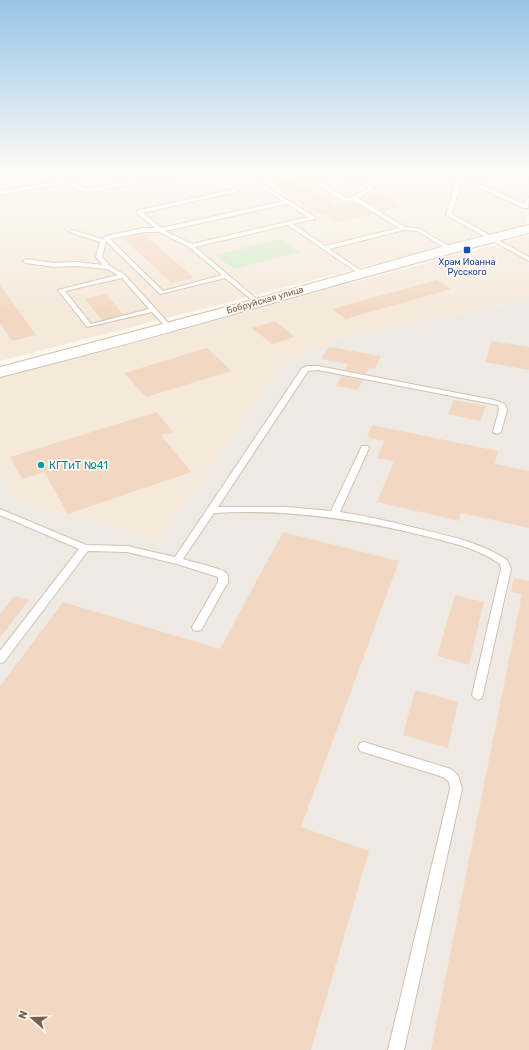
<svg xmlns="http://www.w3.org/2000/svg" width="529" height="1050" viewBox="0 0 529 1050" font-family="Rubik,sans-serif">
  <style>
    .residential { fill: #f4e9da }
    .industrial { fill: #efe9e4 }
    .green { fill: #d5ebc9 }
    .building { fill: #f2d8c3 }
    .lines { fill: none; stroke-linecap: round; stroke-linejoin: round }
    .service-casing { stroke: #d0c0b0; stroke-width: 2 }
    .tertiary-casing { stroke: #d0c0b0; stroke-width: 2 }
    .service { fill: #fff; fill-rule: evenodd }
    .tertiary { fill: #fff; fill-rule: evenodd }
    .transit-dot { fill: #1a4fb4; stroke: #fffbf2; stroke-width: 1.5 }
    .culture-dot { fill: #0f9aa8; stroke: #fffbf2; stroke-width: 1.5 }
    .labels { text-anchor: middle; stroke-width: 3.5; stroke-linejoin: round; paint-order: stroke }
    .far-transit-label { font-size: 9px; fill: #164399; stroke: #fffbf2 }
    .far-street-label { font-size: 9px; fill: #795f4e; stroke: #fffbf2 }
    .culture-label { font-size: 11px; fill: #0d838f; stroke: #fffbf2; text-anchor: start }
  </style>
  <rect width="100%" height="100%" fill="#fdf7ec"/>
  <path class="residential" d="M 0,170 L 529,170 L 529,214 L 525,225 L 0,361 Z
    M 529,236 L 529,299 L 340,338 L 282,364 L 160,540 L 19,503 L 0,471 L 0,376 Z"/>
  <path class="industrial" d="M 529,299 L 529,1050 L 0,1050 L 0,471 L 19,503 L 160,540 L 282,364 L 340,338 Z"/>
  <path class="green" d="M 280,239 L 300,252 L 234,269 L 215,255 Z"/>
  <path class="building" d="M 272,180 L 297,181 L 337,205 L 353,202 L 372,214 L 337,222 L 324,214 L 317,213 L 275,186 L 278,186 L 276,185 L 277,184 Z
    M 382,195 L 402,206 L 382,211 L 363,199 Z
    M 144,234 L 194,278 L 172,283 L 123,238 Z
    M 437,280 L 451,289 L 346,319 L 332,309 Z
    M 0,285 L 36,335 L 12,341 L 0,323 Z
    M 106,294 L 123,314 L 102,320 L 85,299 Z
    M 275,321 L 295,337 L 272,344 L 252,328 Z
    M 492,341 L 529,347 L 529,370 L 485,362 Z
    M 329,347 L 381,356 L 375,369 L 369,368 L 366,374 L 345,370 L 348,364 L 321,359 Z
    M 207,348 L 231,371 L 146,397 L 124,373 Z
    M 342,376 L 363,380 L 358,390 L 336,386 Z
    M 454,400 L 486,406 L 480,421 L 448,414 Z
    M 157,412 L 173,432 L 161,435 L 191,472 L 68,514 L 44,472 L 22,479 L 10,457 Z
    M 372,425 L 498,451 L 495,464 L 529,471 L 529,528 L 461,513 L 459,521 L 377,502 L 394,461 L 377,458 L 384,441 L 367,437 Z
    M 283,532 L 399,561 L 301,827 L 369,851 L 311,1050 L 0,1050 L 0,686 L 63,602 L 220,649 Z
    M 514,578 L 529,581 L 529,1050 L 431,1050 L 522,594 L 511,592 Z
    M 455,595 L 484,602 L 469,665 L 437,656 Z
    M 14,596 L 29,600 L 0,638 L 0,614 Z
    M 415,690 L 458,702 L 448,748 L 403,735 Z"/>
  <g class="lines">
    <defs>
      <path id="service" d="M 192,170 L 202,170 L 86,193 L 66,183 L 0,195 L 0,191 L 67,180 L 87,189 Z
        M 338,170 L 344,170 L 375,188 L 358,198 L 405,227 L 420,229 L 452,248 L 452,250 L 448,250 L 417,231 L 404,230 L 329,249 L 363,272 L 363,274 L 361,275 L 288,225 L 195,247 L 260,302 L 261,303 L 258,305 L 225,278 L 160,294 L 106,241 L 102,257 L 110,266 L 125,275 L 171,326 L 171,328 L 167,328 L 152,312 L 87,327 L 58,290 L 118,275 L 107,269 L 76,266 L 54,267 L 26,263 L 23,261 L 26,259 L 54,263 L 76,262 L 103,265 L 96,257 L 100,242 L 69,232 L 72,230 L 105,240 L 103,238 L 106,236 L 144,228 L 155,228 L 137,213 L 136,212 L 139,210 L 236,189 L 239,191 L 143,213 L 161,228 L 283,201 L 259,186 L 259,184 L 261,184 L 315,217 L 315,219 L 293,224 L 325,246 L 399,228 L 353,200 L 343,201 L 306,178 L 310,177 L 346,198 L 352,197 L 369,188 ZM 287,204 L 308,217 L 192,244 L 165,231 ZM 144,232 L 159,232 L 189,247 L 222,275 L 163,291 L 110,239 ZM 122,278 L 149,309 L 91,324 L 65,291 Z
        M 483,170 L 491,170 L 465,177 L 524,204 L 526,199 L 529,197 L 528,208 L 524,208 L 462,180 L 452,214 L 529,257 L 529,261 L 446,215 L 458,176 Z
        M 519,170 L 525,170 L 529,172 L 529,175 Z
        M 307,366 L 318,366 L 494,400 L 505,404 L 507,410 L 501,432 L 497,434 L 493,432 L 499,410 L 498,405 L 318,370 L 308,371 L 218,507 L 286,507 L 331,511 L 361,448 L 362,446 L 368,446 L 369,448 L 340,512 C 368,516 396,523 424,530 C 453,537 482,543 507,560 L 511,569 L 482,698 L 478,700 L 474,698 L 472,695 L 501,569 L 500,564 C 476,547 448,542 421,535 C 352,518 285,509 214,513 L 183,559 C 191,562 222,568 226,573 C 229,575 228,579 228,582 L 201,630 L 197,631 L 193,630 L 192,627 L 218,582 L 218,577 L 177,564 L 127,552 L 88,551 L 4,662 L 0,663 L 0,651 L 79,549 L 0,515 L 0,509 L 86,545 L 127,546 L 175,557 L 302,368 Z
        M 364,742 L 451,769 L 458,775 L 462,789 L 404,1050 L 388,1050 L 450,789 L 449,782 L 443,777 L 360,751 L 358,747 L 360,743 Z"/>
      <path id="tertiary" d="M 529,225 L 529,233 C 352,278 177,333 0,377 L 0,367 L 253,300 L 445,246 Z"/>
    </defs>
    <use href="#service" class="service-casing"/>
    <use href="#tertiary" class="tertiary-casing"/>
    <use href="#service" class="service"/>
    <use href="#tertiary" class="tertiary"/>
  </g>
  <linearGradient id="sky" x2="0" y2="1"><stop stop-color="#97c5e8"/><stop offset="0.54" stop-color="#fefbf6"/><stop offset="1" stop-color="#fefbf6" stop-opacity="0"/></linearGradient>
  <rect width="529" height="317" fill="url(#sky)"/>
  <rect class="transit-dot" x="463" y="246" width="8" height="8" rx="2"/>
  <circle class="culture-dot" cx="41" cy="465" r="4"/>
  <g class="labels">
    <g class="far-transit-label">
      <text x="467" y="265">Храм Иоанна<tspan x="467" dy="10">Русского</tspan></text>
    </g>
    <g class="far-street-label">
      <text transform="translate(265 300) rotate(-16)" y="3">Бобруйская улица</text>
    </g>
    <g class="culture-label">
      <text x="49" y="469">КГТиТ №41</text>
    </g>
  </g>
  <g transform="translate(32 1018) rotate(290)" stroke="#fffbf2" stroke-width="3" paint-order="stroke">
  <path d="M0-3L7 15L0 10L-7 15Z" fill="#795f4e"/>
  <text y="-6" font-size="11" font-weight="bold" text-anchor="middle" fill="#795f4e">N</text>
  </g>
</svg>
